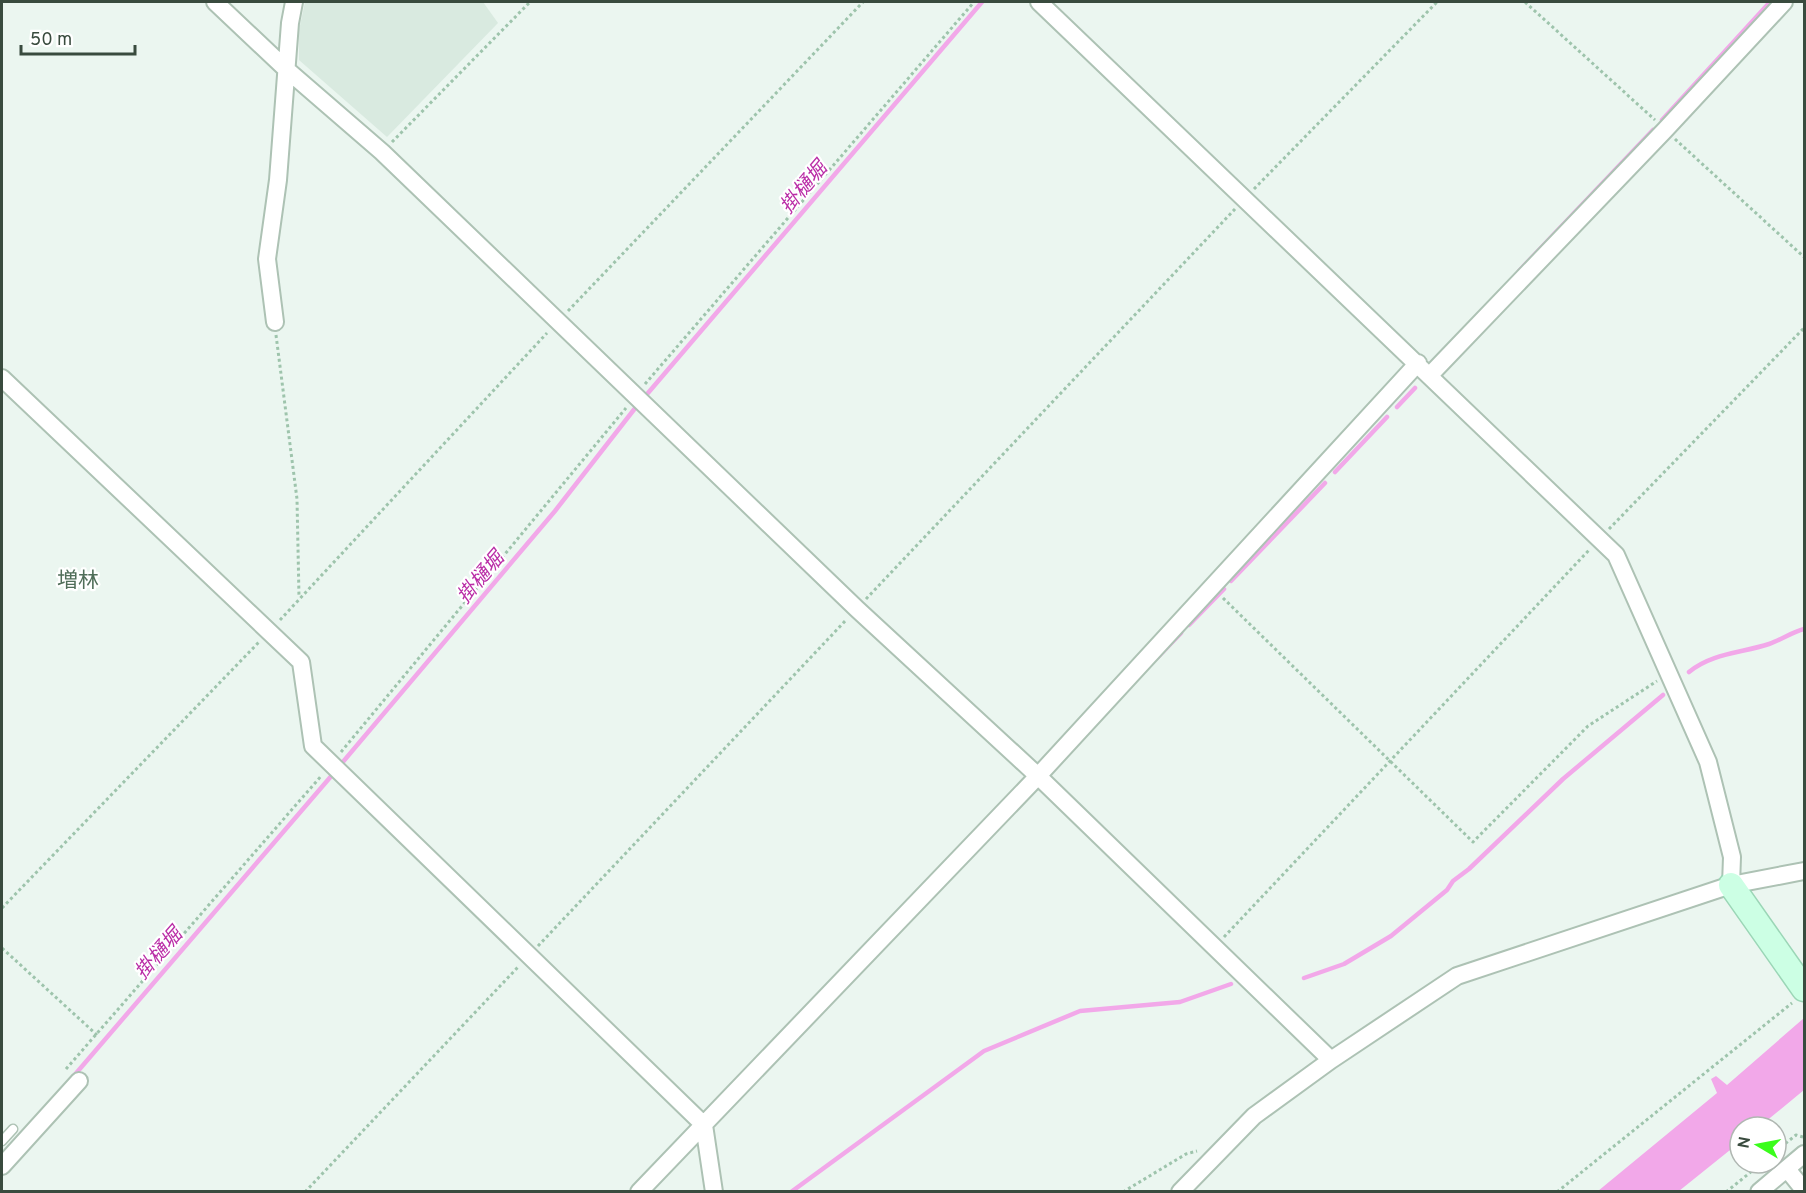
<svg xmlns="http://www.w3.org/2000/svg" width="1806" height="1193" viewBox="0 0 1806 1193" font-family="Overpass,'Noto Sans JP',sans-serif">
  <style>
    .residential { fill: #d9eae0 }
    .water { fill: #f2a8e9 }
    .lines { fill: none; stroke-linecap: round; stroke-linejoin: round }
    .stream { stroke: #f2a8e9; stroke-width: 4.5 }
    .lane-casing { stroke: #adc2b4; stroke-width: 11 }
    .street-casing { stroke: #adc2b4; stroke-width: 20 }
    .secondary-casing { stroke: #9bd6b6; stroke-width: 27 }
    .path { stroke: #9ec4ac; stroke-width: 3; stroke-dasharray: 3 3; stroke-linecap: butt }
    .lane { stroke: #fff; stroke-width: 8 }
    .street { stroke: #fff; stroke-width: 16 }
    .secondary { stroke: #ccffe4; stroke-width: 24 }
    .labels { text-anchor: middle; stroke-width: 4.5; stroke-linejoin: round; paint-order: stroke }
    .water-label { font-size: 20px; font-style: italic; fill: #ba2ea7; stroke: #fff }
    .quarter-label { font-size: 21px; fill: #506e59; stroke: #fff }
  </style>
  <rect width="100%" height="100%" fill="#ebf6f0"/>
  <path class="residential" d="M 305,2 L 483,2 L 498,23 L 387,137 L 299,60 L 299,30 Z"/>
  <path class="water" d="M 1804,1018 L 1804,1090 L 1759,1127 L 1740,1127 L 1740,1142 L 1679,1191 L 1598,1191 L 1717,1093 L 1711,1079 L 1716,1076 L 1727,1085 Z"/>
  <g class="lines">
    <path class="stream" d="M 1662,120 L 1770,2
      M 1519,271 L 1653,130
      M 648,393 L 982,2
      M 1397,407 L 1415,388
      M 1335,472 L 1387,417
      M 1231,581 L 1325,483
      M 1189,625 L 1224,589
      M 1157,658 L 1181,633
      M 1689,672 C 1712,653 1742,653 1769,644 C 1781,640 1792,632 1804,629
      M 342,763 L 555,511 L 636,407
      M 1304,978 L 1344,964 L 1391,936 L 1447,890 L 1453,881 L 1469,869 L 1563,779 L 1663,695
      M 72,1078 L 333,774
      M 791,1192 L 984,1051 L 1080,1011 L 1180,1002 L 1231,984"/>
    <defs>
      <path id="lane" d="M 2,1141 L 13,1129"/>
      <path id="street" d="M 215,2 L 286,69 L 382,152 L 857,609 L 1038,776 L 1331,1060
        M 1039,2 L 1616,555 L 1708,762 L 1732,857 L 1731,885
        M 275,322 L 267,259 L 278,180 L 290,23 L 294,2
        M 1430,375 L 1665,130 L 1784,2
        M 2,378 L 301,662 L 313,746 L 704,1125 L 714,1192
        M 2,1166 L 79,1081
        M 1787,1169 L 1804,1190
        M 639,1192 L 1038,776 L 1418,363
        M 1180,1192 L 1254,1116 L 1331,1060 L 1457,976 L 1731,885 L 1804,871
        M 1759,1192 L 1804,1154"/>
      <path id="secondary" d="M 1731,885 L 1804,989"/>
    </defs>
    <use href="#lane" class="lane-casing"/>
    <use href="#street" class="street-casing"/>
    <use href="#secondary" class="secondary-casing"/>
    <path class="path" d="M 1525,2 L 1655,120
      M 1675,139 L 1804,257
      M 392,142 L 530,2
      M 1254,189 L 1437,2
      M 568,311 L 863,2
      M 276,335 L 297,499 L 299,597
      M 645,384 L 974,2
      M 1609,529 L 1804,328
      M 1223,598 L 1473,842 L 1588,726 L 1657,681
      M 866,599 L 1235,209
      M 280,620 L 547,333
      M 341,752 L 626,408
      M 2,908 L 259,642
      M 1224,937 L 1590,549
      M 538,946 L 847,619
      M 2,948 L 97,1035
      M 66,1069 L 322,775
      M 1776,1151 L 1796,1135 L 1803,1137
      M 305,1192 L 519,966
      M 1123,1192 L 1186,1154 L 1197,1151
      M 1557,1192 L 1792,1003
      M 1726,1192 L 1762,1163"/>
    <use href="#lane" class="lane"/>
    <use href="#street" class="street"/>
    <use href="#secondary" class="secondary"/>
  </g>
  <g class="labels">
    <g class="water-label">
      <text transform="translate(803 187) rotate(-50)" y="7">掛樋堀</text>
      <text transform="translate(480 577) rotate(-50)" y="7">掛樋堀</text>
      <text transform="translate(158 953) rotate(-49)" y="7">掛樋堀</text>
    </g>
    <g class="quarter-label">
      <text x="78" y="587">増林</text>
    </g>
  </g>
  <rect width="1806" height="1193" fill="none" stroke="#394b3e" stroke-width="6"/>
  <g transform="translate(1758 1145) rotate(280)"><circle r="28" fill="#ffffff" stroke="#b0b7b2" stroke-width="1.5"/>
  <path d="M0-4.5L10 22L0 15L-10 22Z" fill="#3afd1b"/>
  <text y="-9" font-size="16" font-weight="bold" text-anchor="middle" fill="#394b3e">N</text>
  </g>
  <path d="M21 45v9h114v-9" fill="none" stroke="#394b3e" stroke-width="3"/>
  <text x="30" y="45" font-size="18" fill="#394b3e" stroke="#ffffff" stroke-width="4.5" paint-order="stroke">50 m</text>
</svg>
